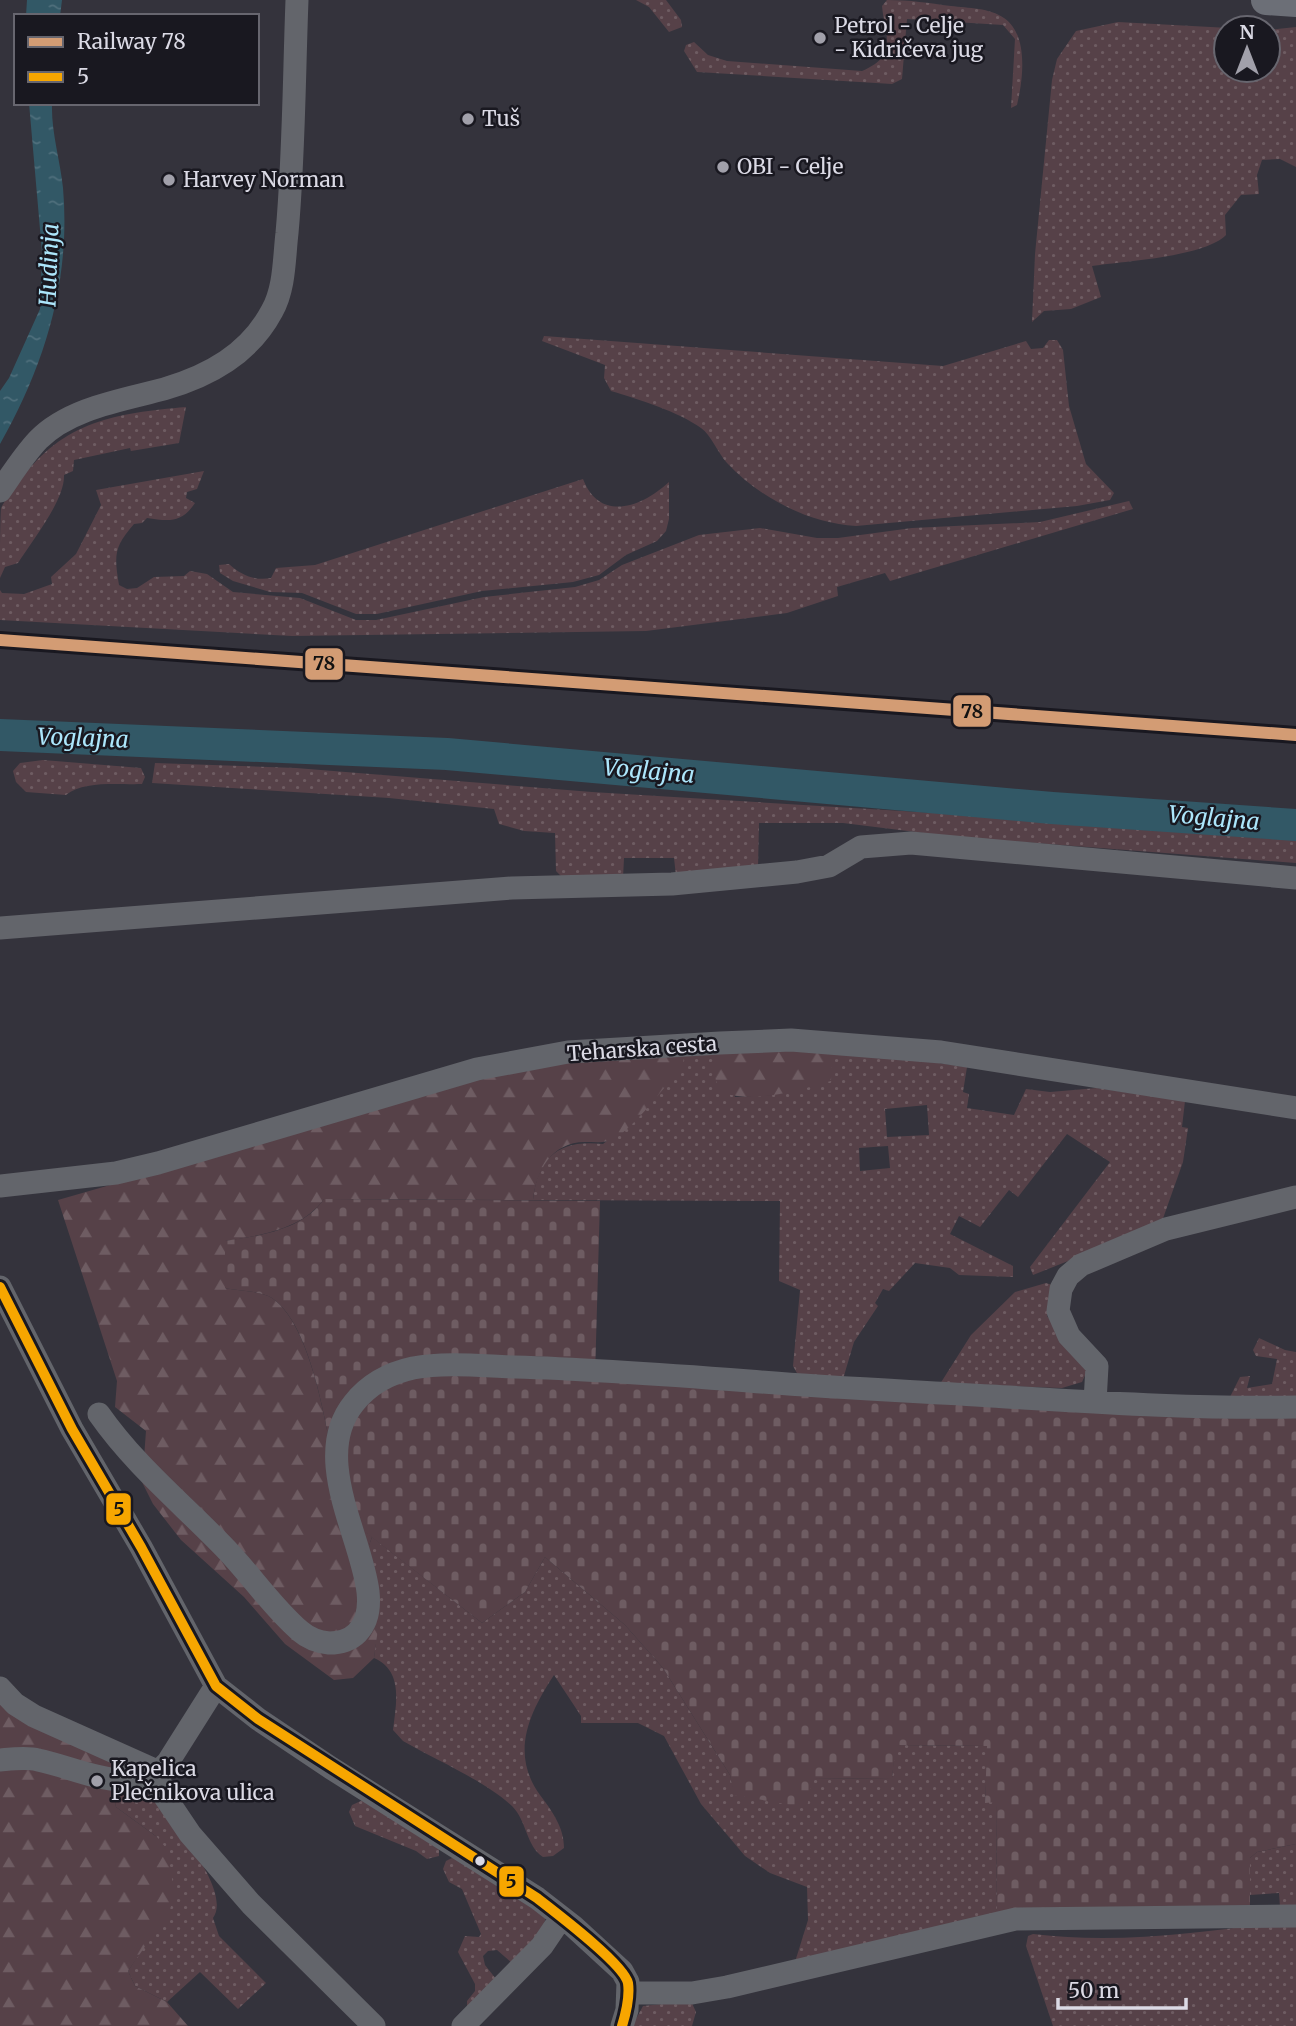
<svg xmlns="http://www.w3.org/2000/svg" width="1296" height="2026" viewBox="0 0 1296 2026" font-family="Merriweather,serif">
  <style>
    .grass { fill: url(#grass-dots); fill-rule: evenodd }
    .forest { fill: url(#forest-firs) }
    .cemetery { fill: url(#cemetery-stones) }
    .water { fill: url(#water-ripples) }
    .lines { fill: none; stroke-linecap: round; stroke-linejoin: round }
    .river { stroke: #325866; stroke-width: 32 }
    .minor { stroke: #63656b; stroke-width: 23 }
    .major { stroke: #6c6f77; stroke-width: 30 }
    .bus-1-casing { stroke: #191820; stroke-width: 16 }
    .bus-1 { stroke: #f7a600; stroke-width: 10 }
    .rail-1-casing { stroke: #191820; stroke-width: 18 }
    .rail-1 { stroke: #d39c74; stroke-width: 12 }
    .poi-dot { fill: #a1a0aa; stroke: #191820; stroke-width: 2.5 }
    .bus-dot { fill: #dbdae5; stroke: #191820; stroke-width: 2.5 }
    .labels { text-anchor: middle; stroke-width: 5; stroke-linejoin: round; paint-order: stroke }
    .poi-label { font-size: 21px; fill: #dbdae5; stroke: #191820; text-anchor: start }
    .street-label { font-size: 21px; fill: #dbdae5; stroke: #191820 }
    .water-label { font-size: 23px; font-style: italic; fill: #ace6fb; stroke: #191820 }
    .line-badge { stroke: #191820; stroke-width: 2.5 }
    .pale-badge-label { font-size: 19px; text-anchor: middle; font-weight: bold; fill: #111 }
  </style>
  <defs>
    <pattern id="grass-dots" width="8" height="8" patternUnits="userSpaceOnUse" patternTransform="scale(1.75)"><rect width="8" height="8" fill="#564148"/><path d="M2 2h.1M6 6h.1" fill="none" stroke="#6e5c62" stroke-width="1.8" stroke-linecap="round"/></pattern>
    <pattern id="forest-firs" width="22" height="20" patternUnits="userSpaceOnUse" patternTransform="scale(1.75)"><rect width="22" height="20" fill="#564148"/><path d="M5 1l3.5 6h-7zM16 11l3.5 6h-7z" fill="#6e5c62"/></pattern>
    <pattern id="cemetery-stones" width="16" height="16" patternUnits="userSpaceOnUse" patternTransform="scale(1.75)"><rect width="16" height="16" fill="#564148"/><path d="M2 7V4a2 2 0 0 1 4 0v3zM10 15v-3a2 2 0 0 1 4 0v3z" fill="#6e5c62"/></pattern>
    <pattern id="water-ripples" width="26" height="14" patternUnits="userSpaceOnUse" patternTransform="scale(1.75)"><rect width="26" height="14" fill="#325866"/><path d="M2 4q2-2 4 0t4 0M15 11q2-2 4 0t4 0" fill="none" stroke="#4f6f7c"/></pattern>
  </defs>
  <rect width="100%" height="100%" fill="#34333c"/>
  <path class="grass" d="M 636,0 L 666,0 L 681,20 L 682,27 L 669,32 L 649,7 Z
    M 887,0 C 911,0 928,3 951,6 C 968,8 990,8 1004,18 C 1029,35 1023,80 1017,105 L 1011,108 L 1015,39 L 1003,25 L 907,19 L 902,79 L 892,84 L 697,72 L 684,51 L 686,45 L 694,42 L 708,55 L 727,61 L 862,71 C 899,55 885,38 882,6 Z
    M 1118,22 L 1229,28 L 1226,28 L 1226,70 L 1268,70 L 1268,30 L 1296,27 L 1296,167 L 1280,159 L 1262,160 L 1257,175 L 1259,194 L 1241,195 L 1225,215 L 1226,235 C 1204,257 1125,261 1092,266 L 1101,297 L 1071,309 L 1044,311 L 1032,322 L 1035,254 L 1052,80 L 1057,59 L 1076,31 Z
    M 544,336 L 943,366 L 1026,341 L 1031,349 L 1043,348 L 1049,340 L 1057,340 L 1063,350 L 1069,406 L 1086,464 L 1114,493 L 1110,500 L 1077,506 L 856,526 C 808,523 760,498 727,463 C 718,453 711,435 701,428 C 679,412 638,399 611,391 L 604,378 L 605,365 L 542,341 Z
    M 186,407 L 179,443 L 131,451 L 130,448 L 74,460 L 73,471 L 64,475 C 65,500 32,541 18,563 L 5,567 L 0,578 C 0,562 0,521 1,508 C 5,499 14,490 20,481 C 63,421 116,413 186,407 Z
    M 204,471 L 197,489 L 187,492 L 186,498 L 195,503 C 181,524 168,521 147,518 L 142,523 L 134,524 C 114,547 114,555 119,585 L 127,589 L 137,588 L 154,577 L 184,576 L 190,571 L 207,574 L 233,592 L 300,598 L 356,620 L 376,620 L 484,597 L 575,587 L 599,580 L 622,565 L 699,535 L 760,528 L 817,538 L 838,538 L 912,528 L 1040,522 L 1129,501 L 1133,509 L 890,581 L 885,573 L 837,587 L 838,596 L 787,613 L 646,631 L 292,636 L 0,620 L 0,590 L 2,593 L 24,594 L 52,584 L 51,577 L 76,554 L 101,505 L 96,490 Z
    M 583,479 C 600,523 642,507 669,482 L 669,519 L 666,531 L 657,541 L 626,555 L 599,575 L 573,582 L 482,591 L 377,614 L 356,614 L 302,593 L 270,592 L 233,581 L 220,573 L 219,565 L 229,564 C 241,575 254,581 271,578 L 276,568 L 315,565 Z
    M 43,760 L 141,768 L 145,777 L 142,784 C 119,785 84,780 66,795 L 26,792 L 16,782 L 13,771 L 20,763 Z
    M 155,763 L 296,768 L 592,792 L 1296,835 L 1296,863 L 956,837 L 843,823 L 759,823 L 758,868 L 676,876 L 674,858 L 624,858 L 623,878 L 566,881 L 556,871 L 555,833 L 524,831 L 499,824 L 494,809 L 389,798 L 152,783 Z
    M 715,1051 L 735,1097 L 773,1095 L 832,1052 L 896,1057 L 967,1067 L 963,1092 L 969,1094 L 967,1108 L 1014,1115 L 1026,1089 L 1050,1092 L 1097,1088 L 1185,1101 L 1182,1127 L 1188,1128 L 1183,1162 L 1161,1224 L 1033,1275 L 1030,1267 L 1110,1162 L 1067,1134 L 1018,1197 L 1009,1190 L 980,1227 L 959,1216 L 950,1234 L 1013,1266 L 1013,1277 L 959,1275 L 950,1268 L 915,1263 L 889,1291 L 883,1289 L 875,1303 L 878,1306 L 854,1342 L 843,1379 L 798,1375 L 793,1366 L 800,1290 L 779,1281 L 780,1201 L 533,1200 C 538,1157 559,1139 603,1144 L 640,1115 L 684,1053 ZM 927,1105 L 929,1135 L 887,1137 L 885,1109 ZM 888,1146 L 890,1168 L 860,1171 L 859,1148 Z
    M 1046,1283 L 1052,1285 L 1047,1316 L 1088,1369 L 1082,1382 L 1062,1388 L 940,1384 L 971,1335 L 1015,1292 Z
    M 1259,1338 L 1285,1350 L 1296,1352 L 1296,1400 L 1228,1401 L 1240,1377 L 1250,1376 L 1247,1388 L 1272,1384 L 1277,1359 L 1256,1356 L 1253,1350 Z
    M 372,1537 L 482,1623 L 525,1592 L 545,1557 L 625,1625 L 663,1668 L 730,1775 L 735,1795 L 811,1779 L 892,1778 L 895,1745 L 988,1746 L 985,1802 L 996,1802 L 997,1915 L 795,1962 L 808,1920 L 807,1887 L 770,1873 L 745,1856 L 701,1804 L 664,1736 L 638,1723 L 581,1723 L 581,1716 L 554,1675 C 529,1713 510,1754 540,1795 C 552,1811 564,1827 564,1848 L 553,1856 L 543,1857 C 526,1846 527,1821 512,1806 C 485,1781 436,1760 403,1741 L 393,1730 C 396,1704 404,1671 374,1658 L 379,1614 C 353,1590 361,1568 372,1537 Z
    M 113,1791 L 149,1795 C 169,1817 233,1890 213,1918 L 219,1936 L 266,1983 L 238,2009 L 200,1972 L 167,2002 L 135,1986 L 128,1971 L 145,1945 L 157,1837 L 116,1807 Z
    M 363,1800 L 439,1849 L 439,1856 L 427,1859 L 416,1851 L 355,1826 L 349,1812 L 352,1805 Z
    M 1296,1844 L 1296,1907 L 1280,1907 L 1279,1893 L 1250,1895 L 1250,1858 L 1257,1852 Z
    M 454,1857 L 545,1912 C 548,1935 527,1948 512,1963 L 497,1950 L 488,1951 L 483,1956 L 485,1965 L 496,1979 L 467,2010 L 467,2001 L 475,1991 L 475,1984 L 458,1952 L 465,1936 L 479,1937 L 481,1934 L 462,1889 L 449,1882 L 443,1869 L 446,1861 Z
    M 1276,1922 L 1296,1922 L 1296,2026 L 1053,2026 L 1026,1946 L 1028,1936 L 1033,1934 C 1112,1944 1197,1934 1276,1922 Z
    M 691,2001 L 696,2012 L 692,2026 L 632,2026 L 643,2006 Z"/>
  <path class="forest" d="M 789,1049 L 832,1052 L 831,1081 C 796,1091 755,1104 720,1092 L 714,1075 L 715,1051 Z
    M 684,1053 L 683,1067 C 662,1088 644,1116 620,1135 C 608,1144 599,1142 585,1142 C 551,1142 536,1172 533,1200 L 324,1199 C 303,1229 259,1236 225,1241 L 225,1288 C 239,1291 261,1291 272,1298 C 318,1330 331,1460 342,1514 L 372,1537 C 361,1568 353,1590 380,1614 L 374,1658 L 353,1678 L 334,1680 L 285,1644 L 244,1597 L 181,1540 L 153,1504 L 137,1472 L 144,1458 L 146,1431 L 115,1407 L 117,1381 L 58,1200 L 488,1076 L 575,1060 Z
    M 0,1700 L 122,1765 L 118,1768 L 102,1767 L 0,1751 Z
    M 35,1768 L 113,1791 L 116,1807 L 157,1837 L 166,1848 L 175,1894 L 169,1912 L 128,1971 L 135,1986 L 167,2002 L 188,2026 L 0,2026 L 0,1770 Z"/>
  <path class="cemetery" d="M 324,1199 L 600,1201 L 595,1377 L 1296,1414 L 1296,1844 L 1257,1852 L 1250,1858 L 1250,1910 L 997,1915 L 996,1802 L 985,1803 L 987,1746 L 896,1745 L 892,1778 L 812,1779 L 807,1808 L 734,1795 L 730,1775 L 663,1668 L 625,1625 L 545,1557 L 525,1592 L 482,1623 L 342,1514 C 331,1460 318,1329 272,1298 C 261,1291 239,1291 225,1288 L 225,1241 C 259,1236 303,1230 324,1199 Z"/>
  <path class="water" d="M 27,0 L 62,0 L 60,16 L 26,16 Z
    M 29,103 L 52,103 C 51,132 60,159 63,188 C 71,280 45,365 0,444 L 0,391 L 9,378 L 40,309 L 42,252 Z"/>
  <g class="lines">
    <path class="river" d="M 0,735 L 447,754 L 1052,808 L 1296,825"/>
    <path class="minor" d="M 0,491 C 12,474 23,456 38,440 C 69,408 123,400 164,389 C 209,376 249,354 272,311 C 285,288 284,258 287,233 C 294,156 294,78 297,0
      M 0,928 L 512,888 L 672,884 L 797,872 L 829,866 L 861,847 L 911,843 L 1296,878
      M 0,1186 L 116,1173 L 158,1163 L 477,1069 L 568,1052 L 720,1043 L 791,1040 L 941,1052 L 1296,1108
      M 0,1287 L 72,1429 L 141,1547 L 216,1686 L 258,1719 L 331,1768 L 537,1898 L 573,1926 L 622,1971 L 628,1982 L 627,2010 L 622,2026
      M 1095,1402 L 1097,1366 L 1069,1336 L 1058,1311 L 1061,1289 L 1068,1276 L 1081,1265 L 1166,1229 L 1296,1197
      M 99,1414 C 134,1464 179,1501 222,1545 C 249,1572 271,1606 300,1631 C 308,1638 319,1642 329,1643 C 339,1643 350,1640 357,1633 C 402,1588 297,1473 354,1403 C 369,1384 390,1373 413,1368 C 446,1362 482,1366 515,1367 C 593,1369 671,1375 749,1381 C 830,1388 911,1391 991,1396 C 1093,1402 1194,1409 1296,1407
      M 0,1688 L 15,1704 L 34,1716 L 159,1772 L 161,1791 L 190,1834 L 251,1904 L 374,2026
      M 0,1760 C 12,1759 27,1757 38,1760 C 79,1768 134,1800 168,1762 L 216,1686
      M 629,1993 L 692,1993 L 727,1987 L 1016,1919 L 1296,1916
      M 463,2026 L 542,1946 L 561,1918"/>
    <path class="major" d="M 1266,0 L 1296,2"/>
    <defs>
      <path id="bus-1" d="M 0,1287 L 72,1429 L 141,1547 L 216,1686 L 258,1719 L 537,1898 C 555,1912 624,1964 628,1983 C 630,1997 626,2013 622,2026"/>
    </defs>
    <use href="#bus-1" class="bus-1-casing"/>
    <use href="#bus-1" class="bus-1"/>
    <defs>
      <path id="rail-1" d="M 0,640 L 1296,735"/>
    </defs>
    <use href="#rail-1" class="rail-1-casing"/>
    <use href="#rail-1" class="rail-1"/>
  </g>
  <g class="poi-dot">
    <circle cx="820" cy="38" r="7"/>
    <circle cx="468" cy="119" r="7"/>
    <circle cx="723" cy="167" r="7"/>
    <circle cx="169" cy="180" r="7"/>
    <circle cx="97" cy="1781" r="7"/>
  </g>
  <circle class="bus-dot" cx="480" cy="1861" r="6"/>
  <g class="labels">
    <g class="poi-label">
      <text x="834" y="33">Petrol - Celje<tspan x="834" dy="24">- Kidričeva jug</tspan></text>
      <text x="482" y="126">Tuš</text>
      <text x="737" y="174">OBI - Celje</text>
      <text x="183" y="187">Harvey Norman</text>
      <text x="111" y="1776">Kapelica<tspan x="111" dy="24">Plečnikova ulica</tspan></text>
    </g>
    <g class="street-label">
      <text transform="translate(642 1049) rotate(-4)" y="7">Teharska cesta</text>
    </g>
    <g class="water-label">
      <text transform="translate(49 265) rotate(-88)" y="8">Hudinja</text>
      <text transform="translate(83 738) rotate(2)" y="8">Voglajna</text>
      <text transform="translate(649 771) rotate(5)" y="8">Voglajna</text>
      <text transform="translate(1214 818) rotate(5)" y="8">Voglajna</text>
    </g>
  </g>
  <g class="line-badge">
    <rect x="304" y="647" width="40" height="34" rx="7" fill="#d39c74"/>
    <rect x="952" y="694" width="40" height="34" rx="7" fill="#d39c74"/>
    <rect x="105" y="1492" width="27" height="34" rx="7" fill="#f7a600"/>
    <rect x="498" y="1865" width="27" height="33" rx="7" fill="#f7a600"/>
  </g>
  <g class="pale-badge-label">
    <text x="324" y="670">78</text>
    <text x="972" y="718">78</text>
    <text x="119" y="1516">5</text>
    <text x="511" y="1888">5</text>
  </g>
  <rect x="14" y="14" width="245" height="91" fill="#191820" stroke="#67666f" stroke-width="2"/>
  <rect x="28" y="37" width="35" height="10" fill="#d39c74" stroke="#67666f" stroke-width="2"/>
  <text x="77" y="49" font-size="21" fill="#dbdae5">Railway 78</text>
  <rect x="28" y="72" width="35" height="10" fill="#f7a600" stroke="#67666f" stroke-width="2"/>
  <text x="77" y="84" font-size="21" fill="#dbdae5">5</text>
  <g transform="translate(1247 49)"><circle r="33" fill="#191820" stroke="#67666f" stroke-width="2"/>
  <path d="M0-5L12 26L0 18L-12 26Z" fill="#a1a0aa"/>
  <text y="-10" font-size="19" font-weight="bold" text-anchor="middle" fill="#dbdae5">N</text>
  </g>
  <path d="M1058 1998v10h128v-10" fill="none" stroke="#dbdae5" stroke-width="3.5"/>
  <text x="1068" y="1998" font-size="21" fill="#dbdae5" stroke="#191820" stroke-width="5" paint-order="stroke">50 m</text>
</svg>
